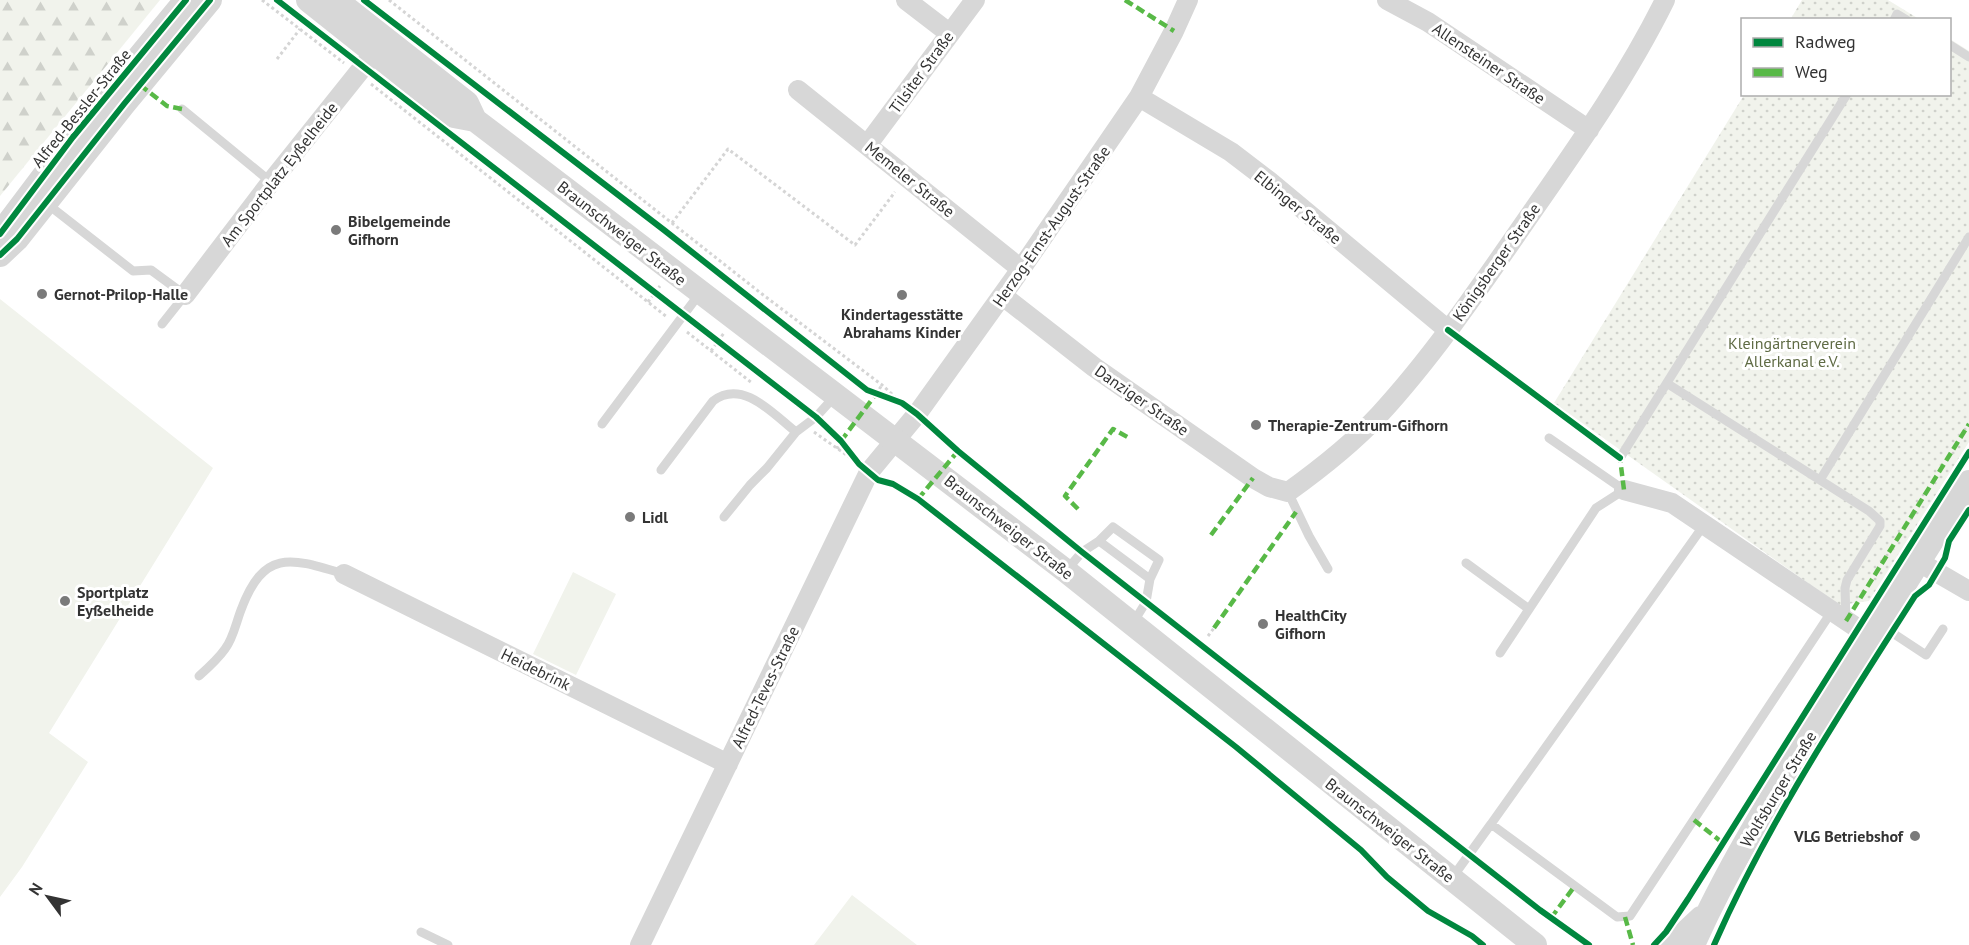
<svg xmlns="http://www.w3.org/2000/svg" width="1969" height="945" viewBox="0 0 1969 945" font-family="'PT Sans',sans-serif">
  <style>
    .green { fill: #f1f3ec }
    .forest { fill: url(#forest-firs) }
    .garden { fill: url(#garden-dots) }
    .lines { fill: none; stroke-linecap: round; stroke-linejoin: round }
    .path { stroke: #d5d5d5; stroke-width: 3; stroke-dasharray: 3 3; stroke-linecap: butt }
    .service { stroke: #d7d7d7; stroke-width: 9 }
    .minor { stroke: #d7d7d7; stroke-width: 20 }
    .tertiary { stroke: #d7d7d7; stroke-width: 24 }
    .quiet { stroke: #58b947; stroke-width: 4.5; stroke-dasharray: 9 4.5; stroke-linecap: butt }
    .cycleway-casing { stroke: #fff; stroke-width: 10 }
    .cycleway { stroke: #00873e; stroke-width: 6 }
    .poi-dot { fill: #7a7a7a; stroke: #fff; stroke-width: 2 }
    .labels { text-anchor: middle; stroke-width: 6; stroke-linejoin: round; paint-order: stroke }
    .street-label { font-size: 16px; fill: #333; stroke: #fff }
    .poi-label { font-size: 16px; font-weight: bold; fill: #333; stroke: #fff; text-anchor: start }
    .park-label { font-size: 16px; fill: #5f6b44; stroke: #fff }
  </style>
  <defs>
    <pattern id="forest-firs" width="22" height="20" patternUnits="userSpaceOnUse" patternTransform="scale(1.5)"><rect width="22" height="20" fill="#f1f3ec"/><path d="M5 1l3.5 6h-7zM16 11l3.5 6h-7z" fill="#cfd1cb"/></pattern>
    <pattern id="garden-dots" width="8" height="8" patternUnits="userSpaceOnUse" patternTransform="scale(1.5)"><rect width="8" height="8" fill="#f1f3ec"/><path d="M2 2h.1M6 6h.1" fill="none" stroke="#cfd1cb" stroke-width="1.8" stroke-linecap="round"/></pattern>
  </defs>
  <rect width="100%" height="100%" fill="#fff"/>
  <path class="green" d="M 0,299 L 213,468 L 49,733 L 88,762 L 22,867 L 0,897 Z
    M 573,572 L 616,594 L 576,675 L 533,654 Z
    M 852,895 L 917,945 L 814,945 Z"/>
  <path class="forest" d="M 0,0 L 160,0 L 0,196 Z"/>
  <path class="garden" d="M 1802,0 L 1888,0 L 1919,19 L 1790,20 Z
    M 1950,39 L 1969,51 L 1969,442 L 1869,601 L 1839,605 L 1554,403 L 1744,95 L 1950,94 Z"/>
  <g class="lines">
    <path class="path" d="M 262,0 L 344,63
      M 389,0 L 762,294 L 882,385 L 902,403
      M 277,59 L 300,29
      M 371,84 L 667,317
      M 672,223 L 728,149 L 855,245 L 895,192
      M 648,302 L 660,286
      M 687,332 L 752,383
      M 711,351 L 724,333
      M 876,394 L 882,385
      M 814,432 L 855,461
      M 837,449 L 841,441
      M 1208,636 L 1214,628"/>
    <path class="service" d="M 1894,20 L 1897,14 L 1907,20
      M 1950,45 L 1969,57
      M 182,109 L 271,182
      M 46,203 L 133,271 L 151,270 L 185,295 L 162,324
      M 1668,384 L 1869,511 L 1880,521 L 1880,526 L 1847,580 L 1845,588 L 1846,619
      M 602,424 L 700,293
      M 1620,458 L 1847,94
      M 661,470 L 713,401 C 743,378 774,415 796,432
      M 1820,480 L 1969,237
      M 1288,492 L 1309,536 L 1328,569
      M 724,517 L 750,485 L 767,468 L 796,432 L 816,417 L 834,397
      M 1099,541 L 1113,527 L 1159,560 L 1150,579
      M 1466,563 L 1529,609
      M 1066,571 L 1082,552 L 1099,541 L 1150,579 L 1146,602 L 1133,623
      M 1882,626 L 1926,655 L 1943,629
      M 1500,653 L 1596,508 L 1624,490 L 1549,438
      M 199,676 C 208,668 218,659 225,649 C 233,639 236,623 241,610 C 264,548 291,558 344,574
      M 1491,824 L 1704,525
      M 1452,878 L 1491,824 L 1617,917 L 1630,916 L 1832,611
      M 421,932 L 448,945"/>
    <path class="minor" d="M 906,0 L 949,33
      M 1387,0 L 1428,22 L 1589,130
      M 798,90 L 1021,269
      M 1139,97 L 1231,152 L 1269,181 L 1448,330
      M 868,144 L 975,0
      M 185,295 L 271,182 L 383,42
      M 1003,296 L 1094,367 L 1253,478 L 1269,487 L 1288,492 C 1320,469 1352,444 1379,415 C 1436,353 1484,281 1532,212 C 1580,143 1628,75 1665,0
      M 1624,490 L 1672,503 L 1872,638
      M 1919,562 L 1969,591
      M 344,574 L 728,764
      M 640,945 L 869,472 L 917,414 L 1021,269 L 1139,97 L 1174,31 L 1188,0"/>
    <path class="tertiary" d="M 308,0 L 454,116 L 475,120 L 1066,571 L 1535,945
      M 336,0 L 467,103 L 475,120
      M 0,234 L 73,137 L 186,0
      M 0,255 L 17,239 L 124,104 L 210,0
      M 1672,945 L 1701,918
      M 1693,945 C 1730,861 1780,784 1828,706 C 1875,632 1922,557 1969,482"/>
    <path class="quiet" d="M 1125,0 L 1174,31
      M 140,85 L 167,106 L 182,109
      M 841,441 L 876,394
      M 1617,455 L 1620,458 L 1624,490
      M 918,499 L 958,451
      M 1078,509 L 1065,496 L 1113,429 L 1131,439
      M 1211,535 L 1253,478
      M 1846,621 L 1969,424
      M 1214,628 L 1296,512
      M 1694,820 L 1724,844
      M 1625,917 L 1633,945
      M 1551,918 L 1574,887"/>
    <defs>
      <path id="cycleway" d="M 277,0 L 816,417 L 841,441 L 859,464 L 878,480 L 893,484 L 918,499 L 1236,747 L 1361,850 L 1387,877 L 1428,911 L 1472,936 L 1483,945
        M 364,0 L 664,230 L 867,390 L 902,403 L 917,414 L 958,451 L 1082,552 L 1540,910 L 1589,945
        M 0,234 L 73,137 L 186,0
        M 0,255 L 17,239 L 124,104 L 210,0
        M 1448,330 L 1620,458
        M 1654,945 L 1666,932 L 1688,899 L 1969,452
        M 1714,945 C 1768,822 1843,709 1915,596 L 1929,585 L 1945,558 L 1949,541 L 1969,510"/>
    </defs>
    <use href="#cycleway" class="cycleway-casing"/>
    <use href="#cycleway" class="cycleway"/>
  </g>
  <g class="poi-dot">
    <circle cx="336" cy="230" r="6"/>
    <circle cx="42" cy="294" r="6"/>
    <circle cx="902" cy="295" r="6"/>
    <circle cx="1256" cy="425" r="6"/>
    <circle cx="630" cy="517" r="6"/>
    <circle cx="65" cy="601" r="6"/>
    <circle cx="1263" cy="624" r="6"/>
    <circle cx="1915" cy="836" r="6"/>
  </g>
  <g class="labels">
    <g class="street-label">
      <text transform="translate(1489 63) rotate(34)" y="6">Allensteiner Straße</text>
      <text transform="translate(921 72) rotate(-54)" y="6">Tilsiter Straße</text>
      <text transform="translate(81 108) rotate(-51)" y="6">Alfred-Bessler-Straße</text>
      <text transform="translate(279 174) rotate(-52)" y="6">Am Sportplatz Eyßelheide</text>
      <text transform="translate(910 179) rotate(39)" y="6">Memeler Straße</text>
      <text transform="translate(1298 207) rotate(39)" y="6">Elbinger Straße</text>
      <text transform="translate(1051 226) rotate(-55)" y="6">Herzog-Ernst-August-Straße</text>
      <text transform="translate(622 233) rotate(38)" y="6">Braunschweiger Straße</text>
      <text transform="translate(1496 262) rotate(-55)" y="6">Königsberger Straße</text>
      <text transform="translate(1142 400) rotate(35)" y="6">Danziger Straße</text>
      <text transform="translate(1009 527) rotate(38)" y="6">Braunschweiger Straße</text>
      <text transform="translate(536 669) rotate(26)" y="6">Heidebrink</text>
      <text transform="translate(765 687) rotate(-64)" y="6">Alfred-Teves-Straße</text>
      <text transform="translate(1778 789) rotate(-59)" y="6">Wolfsburger Straße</text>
      <text transform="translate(1390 830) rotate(38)" y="6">Braunschweiger Straße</text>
    </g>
    <g class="poi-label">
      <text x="348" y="227">Bibelgemeinde<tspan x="348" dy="18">Gifhorn</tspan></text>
      <text x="54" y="300">Gernot-Prilop-Halle</text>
      <text x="902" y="320" text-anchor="middle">Kindertagesstätte<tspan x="902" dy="18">Abrahams Kinder</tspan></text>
      <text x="1268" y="431">Therapie-Zentrum-Gifhorn</text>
      <text x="642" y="523">Lidl</text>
      <text x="77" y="598">Sportplatz<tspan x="77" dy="18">Eyßelheide</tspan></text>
      <text x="1275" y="621">HealthCity<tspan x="1275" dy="18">Gifhorn</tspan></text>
      <text x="1903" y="842" text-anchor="end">VLG Betriebshof</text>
    </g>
    <g class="park-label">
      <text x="1792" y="349">Kleingärtnerverein<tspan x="1792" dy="18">Allerkanal e.V.</tspan></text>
    </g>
  </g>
  <rect x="1741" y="18" width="210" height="78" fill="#ffffff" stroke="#adadad" stroke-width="1.5"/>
  <rect x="1753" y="38" width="30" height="9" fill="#00873e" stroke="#adadad" stroke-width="1.5"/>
  <text x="1795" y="48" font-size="18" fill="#333333">Radweg</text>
  <rect x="1753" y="68" width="30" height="9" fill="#58b947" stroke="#adadad" stroke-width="1.5"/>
  <text x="1795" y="78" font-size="18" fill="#333333">Weg</text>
  <g transform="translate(48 897) rotate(303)" stroke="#ffffff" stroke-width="4.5" paint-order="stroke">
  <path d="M0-4.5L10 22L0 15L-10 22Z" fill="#333333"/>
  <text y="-9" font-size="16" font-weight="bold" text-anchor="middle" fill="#333333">N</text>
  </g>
</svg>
